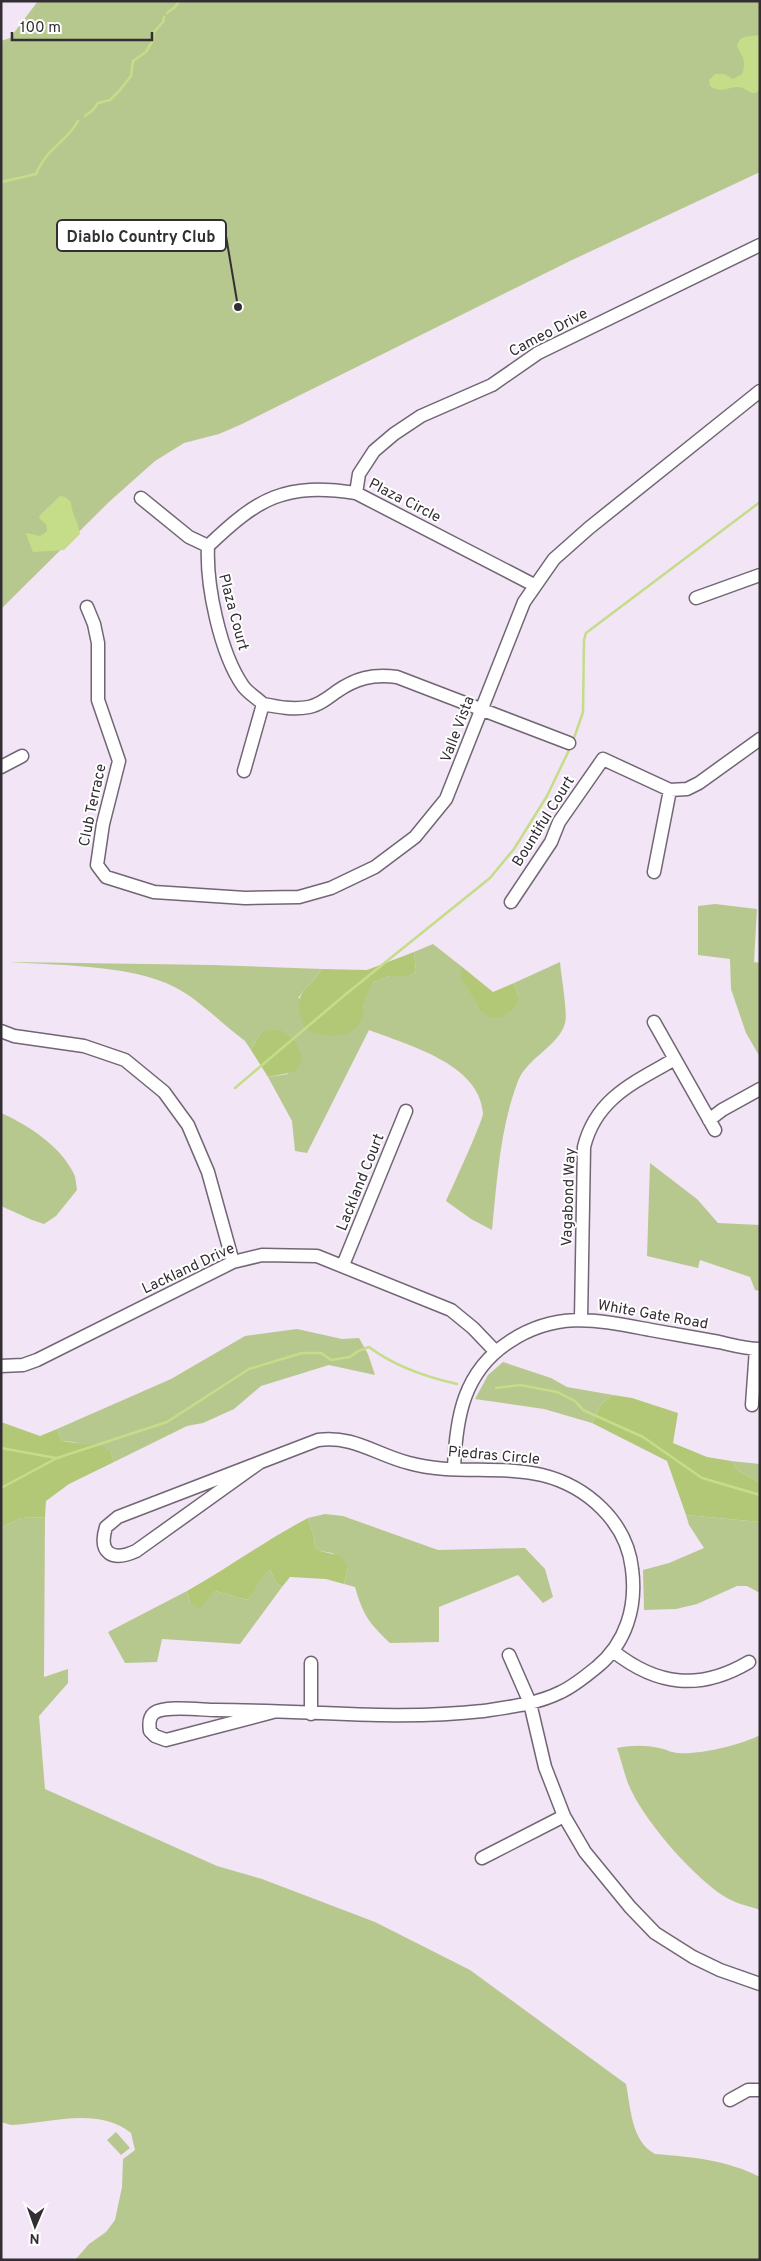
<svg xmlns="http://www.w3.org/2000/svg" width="761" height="2261" viewBox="0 0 761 2261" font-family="Overpass,sans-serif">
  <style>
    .green { fill: #b7c88e }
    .forest { fill: #b2c876 }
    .water { fill: #c5dc89 }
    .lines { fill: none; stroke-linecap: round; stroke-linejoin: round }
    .stream { stroke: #c5dc89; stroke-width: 2.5 }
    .minor-casing { stroke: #716674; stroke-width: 15 }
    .minor { stroke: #fff; stroke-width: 12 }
    .labels { text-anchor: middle; stroke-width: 4; stroke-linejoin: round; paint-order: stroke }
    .street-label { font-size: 15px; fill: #332e34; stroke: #fff }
    .leader { fill: none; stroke: #332e34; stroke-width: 2 }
    .callout-dot { fill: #332e34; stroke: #fff; stroke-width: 2 }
    .callout { fill: #fff; stroke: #332e34; stroke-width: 2 }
    .callout-label { font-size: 16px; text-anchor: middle; font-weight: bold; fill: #332e34 }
  </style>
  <rect width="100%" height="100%" fill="#f2e5f5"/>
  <path class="green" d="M 38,1 L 760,1 L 760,172 L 570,261 L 242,424 L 219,434 L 184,443 L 155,461 L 110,501 L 1,609 L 1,41 L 10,38 Z
    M 715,904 L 757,909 L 754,962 L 760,963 L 760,1057 L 746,1033 L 731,989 L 730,959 L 698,955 L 698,906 Z
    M 433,944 L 461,966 L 462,978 L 472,994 L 519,997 L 514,983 L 560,962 C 561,975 568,1013 565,1023 C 560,1045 527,1058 518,1081 C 500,1128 497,1181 492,1230 L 471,1219 L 446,1201 C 452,1188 483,1121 483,1113 C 479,1063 407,1045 369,1030 L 307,1153 L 295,1151 L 292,1121 L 268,1077 L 288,1074 L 260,1034 L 251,1050 L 245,1041 C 226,1027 204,1005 185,993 C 142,964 62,966 10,962 L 213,965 L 322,969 L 298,998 L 362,1019 L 364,1000 L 374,982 L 390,976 L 410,976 L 416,971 L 414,952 Z
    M 1,1113 C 28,1125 59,1145 73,1172 C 76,1177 76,1184 77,1190 L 56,1216 L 44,1224 L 32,1220 L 1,1206 Z
    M 650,1163 L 697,1199 L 718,1223 L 760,1225 L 760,1291 L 755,1290 L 750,1277 L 700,1260 L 698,1268 L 647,1256 Z
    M 297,1329 L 342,1339 L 359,1338 L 368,1354 L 375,1375 L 329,1365 L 261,1386 L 234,1409 L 203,1423 L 187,1426 L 114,1462 L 111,1452 L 73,1442 L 62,1441 L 57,1429 L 171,1379 L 245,1336 Z
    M 503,1362 L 551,1378 L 567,1387 L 613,1395 L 601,1404 L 592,1423 L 544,1409 L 475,1399 L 488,1375 Z
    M 731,1461 L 760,1464 L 760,1483 L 739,1471 Z
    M 325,1514 L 343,1516 L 438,1550 L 525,1548 L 545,1569 L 553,1597 L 543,1603 L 518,1575 L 439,1607 L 439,1642 L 390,1643 C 369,1623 363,1615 355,1587 L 344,1584 L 348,1567 L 332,1553 L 320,1551 L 315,1547 L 314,1537 L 308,1518 Z
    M 686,1515 L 760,1522 L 760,1593 L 747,1586 L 737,1586 L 697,1604 L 676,1609 L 644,1610 L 643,1570 L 669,1563 L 704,1548 L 689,1525 Z
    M 45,1517 L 44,1677 L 68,1669 L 68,1683 L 39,1716 L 45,1789 L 217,1866 L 262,1879 L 375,1922 L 470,1970 L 626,2084 C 631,2108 631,2141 655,2154 C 692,2157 727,2160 760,2177 L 760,2260 L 75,2260 L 89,2244 L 106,2232 L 115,2220 L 122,2187 L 123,2159 L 135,2150 L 131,2133 C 98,2106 50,2123 11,2125 L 1,2122 L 1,1528 L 21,1518 Z
    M 270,1570 L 276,1583 L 282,1587 L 240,1644 L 162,1639 L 157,1662 L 125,1663 L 108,1632 L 187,1591 L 190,1602 L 215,1591 L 247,1600 C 257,1591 259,1576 270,1570 Z
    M 760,1735 L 760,1910 C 749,1906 737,1904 727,1898 C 696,1880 648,1825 632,1792 C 625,1779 622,1762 617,1748 C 632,1745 645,1745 659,1748 C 666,1749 672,1753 678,1753 C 699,1755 741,1745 760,1735 Z
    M 116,2132 L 130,2148 L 121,2155 L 107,2140 Z"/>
  <path class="forest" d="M 414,952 L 416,971 L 410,976 L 390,976 L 374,982 C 371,988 367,994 365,1000 C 362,1006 365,1014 362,1019 C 352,1041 324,1038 306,1030 C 290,995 302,996 322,969 L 367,970 Z
    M 461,966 L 493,992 L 514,983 L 519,997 L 515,1008 L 501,1018 L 491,1018 L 482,1012 L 461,978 Z
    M 268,1030 L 281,1030 L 296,1042 L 303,1060 L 294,1072 L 268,1077 L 251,1050 L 260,1034 Z
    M 613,1395 L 632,1398 L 678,1413 L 673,1443 L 707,1457 L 731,1461 L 739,1471 L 760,1483 L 760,1522 L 686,1515 L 667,1461 L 592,1423 L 601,1404 Z
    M 1,1422 L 40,1436 L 57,1429 L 62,1441 L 104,1447 L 111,1452 L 114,1462 L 69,1484 L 46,1501 L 45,1517 L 21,1518 L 1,1528 Z
    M 308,1518 L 314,1537 L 315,1547 L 320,1551 L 341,1556 L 348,1567 L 344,1584 L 326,1579 L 290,1577 L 282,1587 L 276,1583 L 270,1570 C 259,1577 257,1592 247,1600 L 215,1591 L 199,1609 L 190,1602 L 187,1591 C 228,1568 266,1540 308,1518 Z"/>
  <path class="water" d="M 760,35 L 760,90 C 751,98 747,87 738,87 C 727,87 721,94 710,86 L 709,80 L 715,74 L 724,74 L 733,79 L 742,74 C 747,61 742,56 737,46 C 740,34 750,37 760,35 Z
    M 60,496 L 65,497 L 71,502 C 71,513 79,523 80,534 L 64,550 L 33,552 L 26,534 L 27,533 L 40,536 L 47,531 L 46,524 L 39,518 L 40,515 Z"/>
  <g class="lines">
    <path class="stream" d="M 167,13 L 175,7 L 179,1
      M 85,116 L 93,110 L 98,103 L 110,100 L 120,90 L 131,76 L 133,61 L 146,52 L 153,40 L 154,32 L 163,22 L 164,17
      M 1,182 L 36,174 C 47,147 67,142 78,121
      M 573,741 L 583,712 L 584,640 L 586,633 L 760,502
      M 235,1088 L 346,994 L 490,878 L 514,849 L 547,796 L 571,746
      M 496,1388 L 520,1385 L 557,1392 L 575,1401 L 583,1410 L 643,1437 L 702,1478 L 760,1495
      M 1,1448 L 56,1458
      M 1,1488 L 57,1458 L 167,1422 L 249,1369 L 302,1353 L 321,1353 L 331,1360 L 350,1357 L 358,1351 L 369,1347 C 394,1366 426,1377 457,1384"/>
    <defs>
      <path id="minor" d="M 356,493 L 359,474 L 374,451 L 394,434 L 421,416 L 492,385 L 538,353 L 760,245
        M 141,498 L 189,537 L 208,546
        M 208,546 C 258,498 285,482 356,493 L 534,585
        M 208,546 C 206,585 220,653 243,686 C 248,693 257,698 263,704
        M 696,598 L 760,575
        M 87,607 L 94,624 L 98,643 L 98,700 L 119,761 L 103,824 L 97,865 L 106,877 L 154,892 L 245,898 L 299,897 L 331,888 L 375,867 L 415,837 L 446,799 L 524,602 L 554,559 L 589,528 L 760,391
        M 1,767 L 22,756
        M 244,771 L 263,704 C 278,707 293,710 309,707 C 319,705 328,698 336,692 C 356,678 372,674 397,677 L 569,743
        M 654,872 L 670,790
        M 511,902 L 551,842 L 559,822 L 603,759 L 670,790 L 687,789 L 699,783 L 760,739
        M 654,1022 L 715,1130
        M 1,1031 L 14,1036 L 84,1046 L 125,1060 L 164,1092 L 188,1125 L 208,1172 L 233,1262
        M 709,1120 L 722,1110 L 760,1089
        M 343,1265 L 406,1111
        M 581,1319 L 584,1147 C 596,1098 635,1082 675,1059
        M 1,1366 L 23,1365 L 37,1360 L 233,1262 L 262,1255 L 317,1256 L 451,1310 L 473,1328 L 495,1351
        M 752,1405 L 756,1349
        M 259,1463 L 136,1551 C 112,1562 98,1553 106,1527 L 118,1517 L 318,1440 C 353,1435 377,1455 409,1463 C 451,1475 500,1465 542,1475 C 587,1486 627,1522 632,1569 C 637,1607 626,1643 597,1667 C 586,1676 574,1686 561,1692 C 537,1704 510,1707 483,1711 C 394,1721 305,1710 216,1710 C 202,1710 165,1705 154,1713 C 149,1717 149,1725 150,1731 L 155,1736 L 166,1740 L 273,1712
        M 454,1468 C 456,1418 463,1372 509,1342 C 557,1310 598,1320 651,1330 C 674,1334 696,1338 719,1342 C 732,1345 746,1349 760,1349
        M 613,1651 C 657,1686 700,1691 749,1662
        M 509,1655 L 530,1703 L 545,1767 L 564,1816 L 585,1852 L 630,1907 L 655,1933 L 693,1957 L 720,1970 L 760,1984
        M 311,1714 L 311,1663
        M 482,1858 L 564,1816
        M 730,2100 L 748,2090 L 760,2090"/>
    </defs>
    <use href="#minor" class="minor-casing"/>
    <use href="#minor" class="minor"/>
  </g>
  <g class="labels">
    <g class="street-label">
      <text transform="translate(548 332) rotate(-28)" y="5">Cameo Drive</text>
      <text transform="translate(405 500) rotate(27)" y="5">Plaza Circle</text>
      <text transform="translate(234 612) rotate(75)" y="5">Plaza Court</text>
      <text transform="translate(457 729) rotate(-69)" y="5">Valle Vista</text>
      <text transform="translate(92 805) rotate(-78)" y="5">Club Terrace</text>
      <text transform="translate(543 821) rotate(-58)" y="5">Bountiful Court</text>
      <text transform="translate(360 1182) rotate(-68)" y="5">Lackland Court</text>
      <text transform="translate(568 1197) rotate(-88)" y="5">Vagabond Way</text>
      <text transform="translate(188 1268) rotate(-25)" y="5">Lackland Drive</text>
      <text transform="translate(653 1314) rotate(10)" y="5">White Gate Road</text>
      <text transform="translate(494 1455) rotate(5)" y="5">Piedras Circle</text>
    </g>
  </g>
  <path class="leader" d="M238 307L226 236"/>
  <circle class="callout-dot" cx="238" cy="307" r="5"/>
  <rect class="callout" x="57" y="220" width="169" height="31" rx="5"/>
  <g class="callout-label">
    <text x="141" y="242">Diablo Country Club</text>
  </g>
  <rect width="761" height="2261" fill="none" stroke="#332e34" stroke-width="5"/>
  <g transform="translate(35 2226) rotate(182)" stroke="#ffffff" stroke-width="4" paint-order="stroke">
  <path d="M0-4L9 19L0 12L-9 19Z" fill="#332e34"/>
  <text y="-8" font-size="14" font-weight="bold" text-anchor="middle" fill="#332e34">N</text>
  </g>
  <path d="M12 32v8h140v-8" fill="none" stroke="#332e34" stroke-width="2.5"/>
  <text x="20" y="32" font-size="15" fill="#332e34" stroke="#ffffff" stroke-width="4" paint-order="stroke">100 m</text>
</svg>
